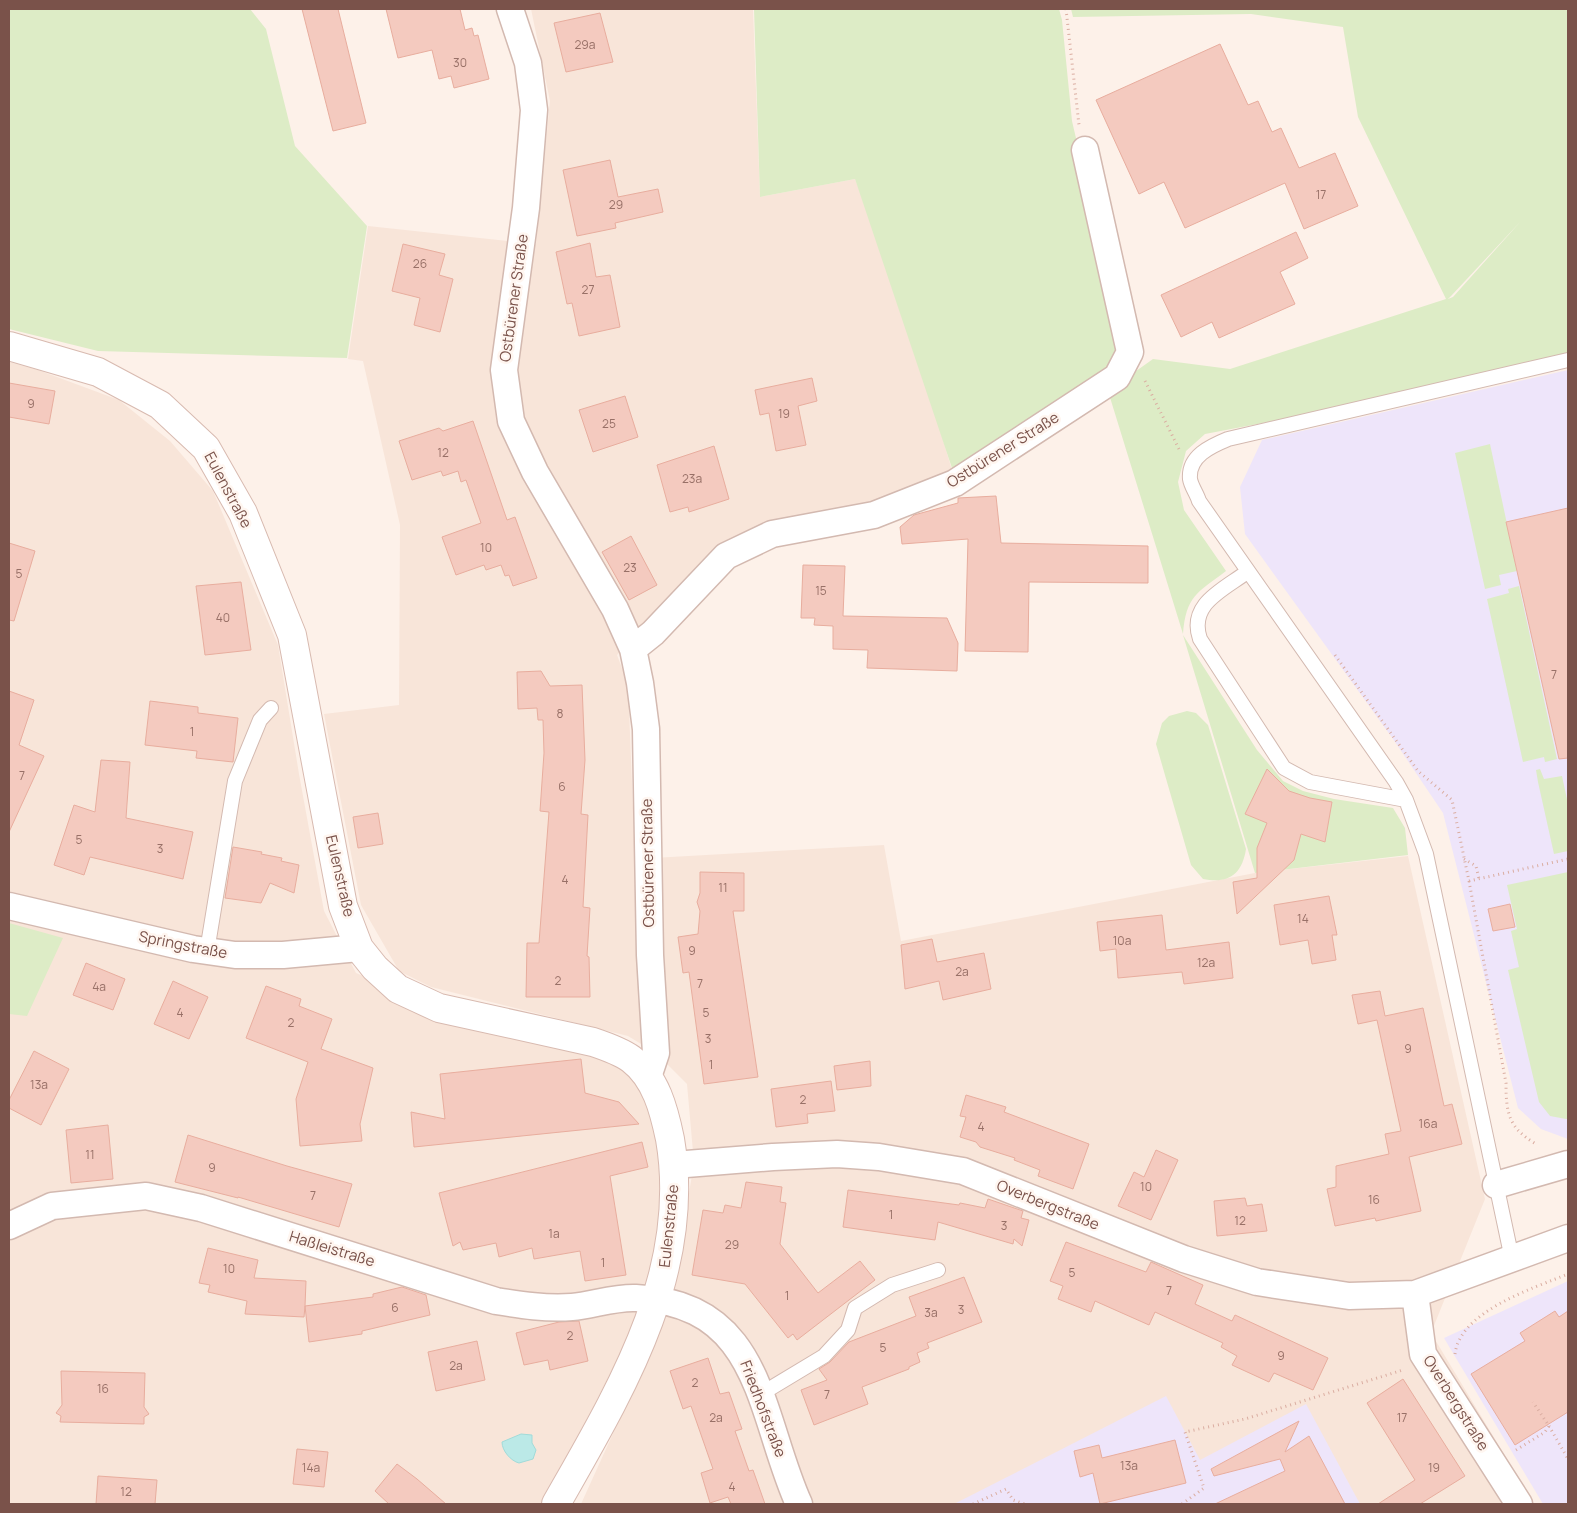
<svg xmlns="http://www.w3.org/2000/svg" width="1577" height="1513" viewBox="0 0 1577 1513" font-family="Manrope,sans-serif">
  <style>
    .residential { fill: #f8e5d9 }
    .education { fill: #eee5fa }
    .green { fill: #ddecc6; fill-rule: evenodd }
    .water { fill: #bbe9e7; stroke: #a1dbd9 }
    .building { fill: #f4cabf; stroke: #e8ad9e }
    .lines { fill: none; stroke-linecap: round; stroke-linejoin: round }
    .service-casing { stroke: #d3b9b0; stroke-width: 16 }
    .minor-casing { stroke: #d3b9b0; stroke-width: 29 }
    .secondary-casing { stroke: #d8bab0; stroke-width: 30 }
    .path { stroke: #daada1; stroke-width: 3; stroke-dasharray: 1 4; stroke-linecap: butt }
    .service { stroke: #fff; stroke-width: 14 }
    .minor { stroke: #fff; stroke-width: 26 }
    .secondary { stroke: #fff; stroke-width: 28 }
    .labels { text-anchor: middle; stroke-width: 5; stroke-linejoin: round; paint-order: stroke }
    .number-label { font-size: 12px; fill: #987067 }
    .street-label { font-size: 15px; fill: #7a524a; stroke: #fff6f0 }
  </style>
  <rect width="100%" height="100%" fill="#fdf1e9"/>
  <path class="residential" d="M 531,9 L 753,9 L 760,197 L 855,179 L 899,293 L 955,480 L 723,550 L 617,655 L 628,684 L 635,859 L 884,845 L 901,941 L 1255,873 L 1408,856 L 1485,1199 L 1431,1333 L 1534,1504 L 581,1504 L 670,1308 L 694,1163 L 687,1084 L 656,1053 L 628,1036 L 431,987 L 399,971 L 361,905 L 324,714 L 399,705 L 400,525 L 363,361 L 348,359 L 368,226 L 536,244 L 550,101 Z
    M 9,362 L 38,370 L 119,400 L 170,441 L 213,491 L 278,645 L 299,774 L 324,911 L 356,973 L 439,1008 L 609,1048 L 665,1116 L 669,1251 L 556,1504 L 9,1504 Z"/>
  <path class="education" d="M 1568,370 L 1568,1139 L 1541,1129 L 1518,1108 L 1443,813 L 1393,739 L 1245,534 L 1240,487 L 1262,440 Z
    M 1568,1281 L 1568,1504 L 1543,1504 L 1444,1338 Z
    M 1166,1396 L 1200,1460 L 1306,1404 L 1360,1504 L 954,1504 Z"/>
  <path class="green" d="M 9,9 L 250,9 L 266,29 L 295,146 L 367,226 L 347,358 L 98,351 L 9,329 Z
    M 754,9 L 1059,9 L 1062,20 L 1072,121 L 1125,350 L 1115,369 L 956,480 L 855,179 L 760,197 Z
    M 1071,9 L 1568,9 L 1568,353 L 1299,416 L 1205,434 L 1186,451 L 1178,482 L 1184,510 L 1226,571 C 1197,593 1186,596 1183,634 L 1108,391 L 1153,359 L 1230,369 L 1446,299 L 1358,117 L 1343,27 L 1251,14 L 1073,17 ZM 1521,221 L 1453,297 L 1448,299 L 1452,295 Z
    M 1490,444 L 1517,571 L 1499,575 L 1501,585 L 1485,589 L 1455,453 Z
    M 1519,586 L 1557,759 L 1545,762 L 1544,757 L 1523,762 L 1487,599 L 1509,593 L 1508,589 Z
    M 1183,635 L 1257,750 L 1283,781 L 1303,791 L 1334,799 L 1393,808 L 1405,828 L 1408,855 L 1255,873 Z
    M 1187,711 L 1196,713 L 1208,725 L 1246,849 C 1242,875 1228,884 1203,879 L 1191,865 L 1156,744 L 1162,723 L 1169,716 Z
    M 1540,769 L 1544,779 L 1562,776 L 1568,804 L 1568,851 L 1554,854 L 1538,782 L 1536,770 Z
    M 1568,872 L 1568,1119 L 1566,1119 L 1550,1116 L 1539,1102 L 1508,970 L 1519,967 L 1511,931 L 1517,929 L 1507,885 Z
    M 9,923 L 63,938 L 27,1016 L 9,1014 Z"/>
  <path class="water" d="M 521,1434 L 532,1435 L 532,1443 L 536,1450 L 533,1459 L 519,1463 C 511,1461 502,1451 502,1442 Z"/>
  <path class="building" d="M 302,9 L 338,9 L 366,123 L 333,131 Z
    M 386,9 L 460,9 L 465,30 L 472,28 L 474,36 L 478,35 L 489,79 L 454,88 L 451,76 L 439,79 L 432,50 L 398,58 Z
    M 600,13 L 613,62 L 566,72 L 554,23 Z
    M 1220,44 L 1248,105 L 1258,101 L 1272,132 L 1281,128 L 1299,168 L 1335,153 L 1358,206 L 1304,229 L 1285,183 L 1185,228 L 1164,182 L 1139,194 L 1096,100 Z
    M 610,160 L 618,197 L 658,189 L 663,212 L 615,223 L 616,228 L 577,236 L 563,170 Z
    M 1296,232 L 1308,258 L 1280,272 L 1295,304 L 1219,338 L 1212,322 L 1181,337 L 1161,295 Z
    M 590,243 L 596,277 L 610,275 L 620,327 L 579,336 L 572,303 L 567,304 L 556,252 Z
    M 403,244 L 445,254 L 439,275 L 453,279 L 440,332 L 414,325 L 420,298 L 392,291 Z
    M 812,378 L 817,401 L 798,406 L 806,445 L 776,451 L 769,413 L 760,415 L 755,390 Z
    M 9,383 L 55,391 L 49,424 L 9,417 Z
    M 625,396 L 638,437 L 593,452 L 579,410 Z
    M 473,421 L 507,520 L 515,517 L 537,578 L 513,586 L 509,575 L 505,576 L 501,565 L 486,570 L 484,565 L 456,575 L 442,537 L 481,523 L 466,480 L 461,482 L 458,471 L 443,476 L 441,471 L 412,480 L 399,441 L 439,428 L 443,431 Z
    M 714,446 L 729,499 L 689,512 L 688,507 L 670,512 L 657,465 Z
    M 996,496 L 1001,543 L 1148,546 L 1148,583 L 1029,582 L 1028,652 L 965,651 L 968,539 L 902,544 L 900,527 L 914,515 L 958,503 L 958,498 Z
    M 1568,508 L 1568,758 L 1559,759 L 1506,522 Z
    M 631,536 L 657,585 L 629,600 L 602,552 Z
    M 9,543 L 35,551 L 14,621 L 9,620 Z
    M 803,565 L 845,566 L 843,616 L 947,618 L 958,643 L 957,671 L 867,668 L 868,650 L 833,649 L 833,626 L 814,625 L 815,618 L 801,618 Z
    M 241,582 L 251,650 L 205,655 L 196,586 Z
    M 541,671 L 550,686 L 582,685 L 585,760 L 581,814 L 588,815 L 583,907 L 590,908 L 587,956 L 589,957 L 590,997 L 526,997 L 527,943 L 539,943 L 549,812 L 540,811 L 544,753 L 543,720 L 538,720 L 537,708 L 518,709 L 517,672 Z
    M 9,691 L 34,700 L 19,745 L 44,756 L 9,832 Z
    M 150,701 L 198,707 L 198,713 L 238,718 L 233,762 L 196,758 L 197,751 L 145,745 Z
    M 101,760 L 130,762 L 126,818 L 193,832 L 183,879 L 90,857 L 84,875 L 54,865 L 74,805 L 95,812 Z
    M 1267,769 L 1289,791 L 1310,798 L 1332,802 L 1325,842 L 1301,834 L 1294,860 L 1237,914 L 1233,882 L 1257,878 L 1257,848 L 1267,823 L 1245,814 Z
    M 378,813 L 383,844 L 358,848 L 353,817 Z
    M 233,847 L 262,852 L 261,854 L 282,858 L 281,861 L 299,865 L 294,893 L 270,883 L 261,903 L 225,898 Z
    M 700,872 L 744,873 L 744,911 L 733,911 L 758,1077 L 704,1084 L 689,972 L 683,973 L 678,937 L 698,934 L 700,911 L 697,902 L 700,893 Z
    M 1329,896 L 1337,935 L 1332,935 L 1336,960 L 1312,964 L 1308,940 L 1280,945 L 1274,905 Z
    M 1510,904 L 1515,927 L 1493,931 L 1488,909 Z
    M 1162,915 L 1166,950 L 1229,942 L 1233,978 L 1184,984 L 1182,972 L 1118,978 L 1116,949 L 1100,951 L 1097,922 Z
    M 932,939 L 937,962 L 984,953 L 991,989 L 943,1000 L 939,981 L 905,989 L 901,945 Z
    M 86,963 L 125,979 L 113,1010 L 73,995 Z
    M 173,981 L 208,997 L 189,1039 L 154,1024 Z
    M 266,986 L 301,999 L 299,1006 L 332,1019 L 321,1049 L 373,1068 L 360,1124 L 362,1141 L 300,1146 L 296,1099 L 308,1062 L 246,1038 Z
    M 1380,991 L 1385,1016 L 1423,1008 L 1444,1106 L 1452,1104 L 1462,1144 L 1409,1157 L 1421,1211 L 1376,1221 L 1375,1218 L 1335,1226 L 1327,1189 L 1336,1187 L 1336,1166 L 1389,1154 L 1385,1134 L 1401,1131 L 1377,1020 L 1358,1024 L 1352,995 Z
    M 34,1051 L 69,1069 L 41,1125 L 9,1108 L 9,1100 Z
    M 581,1059 L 585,1093 L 619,1102 L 639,1124 L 414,1147 L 411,1112 L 445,1119 L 440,1074 Z
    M 870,1061 L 871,1086 L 837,1090 L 834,1066 Z
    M 831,1081 L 835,1111 L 807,1114 L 808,1123 L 776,1127 L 771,1089 Z
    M 966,1095 L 1006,1107 L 1004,1112 L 1089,1144 L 1073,1189 L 1038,1176 L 1040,1170 L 1014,1160 L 1015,1158 L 980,1147 L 976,1142 L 960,1137 L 966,1117 L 960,1116 Z
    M 108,1125 L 113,1179 L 71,1183 L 66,1130 Z
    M 188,1135 L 287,1166 L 352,1184 L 339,1227 L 238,1197 L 238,1198 L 175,1182 Z
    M 642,1142 L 648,1167 L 610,1176 L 626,1275 L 585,1281 L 580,1251 L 534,1259 L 532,1248 L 499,1257 L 496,1243 L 463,1250 L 460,1242 L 453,1246 L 439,1193 Z
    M 1156,1150 L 1178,1160 L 1151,1220 L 1118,1206 L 1134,1172 L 1144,1177 Z
    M 746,1182 L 782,1187 L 780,1202 L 786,1203 L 780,1244 L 818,1293 L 860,1261 L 875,1280 L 797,1340 L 793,1334 L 788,1338 L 745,1284 L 692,1275 L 703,1210 L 723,1213 L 725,1205 L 741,1208 Z
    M 848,1190 L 959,1205 L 960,1203 L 985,1208 L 988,1199 L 1023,1211 L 1021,1218 L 1029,1220 L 1022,1246 L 1014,1239 L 1013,1244 L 938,1222 L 935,1240 L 843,1227 Z
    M 1245,1198 L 1247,1206 L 1262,1204 L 1267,1231 L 1217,1236 L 1214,1201 Z
    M 1066,1242 L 1146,1272 L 1151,1262 L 1203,1285 L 1195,1304 L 1232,1321 L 1235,1315 L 1328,1358 L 1313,1390 L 1274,1373 L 1269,1382 L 1232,1365 L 1237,1356 L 1221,1347 L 1223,1343 L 1155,1312 L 1149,1325 L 1095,1301 L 1091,1312 L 1058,1299 L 1063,1286 L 1050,1281 Z
    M 208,1248 L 258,1260 L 254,1278 L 306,1281 L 305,1306 L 373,1297 L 373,1294 L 402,1287 L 426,1295 L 430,1315 L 362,1331 L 362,1334 L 309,1342 L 305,1306 L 304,1317 L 245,1314 L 247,1301 L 208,1292 L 210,1285 L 199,1283 Z
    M 964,1277 L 982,1322 L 927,1343 L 929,1348 L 917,1353 L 920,1362 L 909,1367 L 909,1369 L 862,1387 L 868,1404 L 814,1425 L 801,1390 L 827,1380 L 819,1369 L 830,1362 L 849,1342 L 916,1316 L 909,1297 Z
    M 1555,1311 L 1559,1317 L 1568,1311 L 1568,1412 L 1515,1445 L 1471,1374 L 1525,1341 L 1520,1333 Z
    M 579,1321 L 588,1361 L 550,1370 L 548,1360 L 524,1365 L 516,1333 L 559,1322 Z
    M 477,1341 L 485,1380 L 436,1391 L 428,1352 Z
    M 708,1358 L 720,1394 L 729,1392 L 742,1429 L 735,1431 L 749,1471 L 753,1470 L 765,1504 L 731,1504 L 728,1497 L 710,1503 L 701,1473 L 713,1469 L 691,1406 L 683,1409 L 670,1371 Z
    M 61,1371 L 145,1373 L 144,1407 L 149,1414 L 144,1417 L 144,1424 L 60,1422 L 61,1416 L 56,1413 L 62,1405 Z
    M 1403,1379 L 1465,1476 L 1420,1504 L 1378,1504 L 1415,1480 L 1367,1403 Z
    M 1299,1421 L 1285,1452 L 1309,1436 L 1345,1504 L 1215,1504 L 1285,1471 L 1280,1459 L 1214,1476 L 1211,1469 Z
    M 1175,1440 L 1186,1483 L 1100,1504 L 1093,1473 L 1080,1477 L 1074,1451 L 1099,1445 L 1102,1458 Z
    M 297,1449 L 328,1452 L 324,1487 L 293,1484 Z
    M 397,1464 L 417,1479 L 446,1504 L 389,1504 L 375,1491 Z
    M 98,1476 L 157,1480 L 155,1504 L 96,1504 Z"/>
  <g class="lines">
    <defs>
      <path id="service" d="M 1247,572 C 1223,590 1188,604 1200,639 L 1284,768 L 1310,782 L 1406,800
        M 207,951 L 235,781 L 260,720 L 271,708
        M 1512,1259 L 1426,854 L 1406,800 L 1396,782 L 1199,501 C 1197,494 1191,486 1190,479 C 1188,456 1211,446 1228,439 L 1568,360
        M 761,1394 L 824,1356 L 848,1330 L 855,1308 L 892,1285 L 938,1270"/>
      <path id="minor" d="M 510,9 L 528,63 L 534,110 L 526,208 L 504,370 L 511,421 L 535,472 L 615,609 L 633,649 L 640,683 L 646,729 L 650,955 L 656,1053 L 648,1077
        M 633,649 L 653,633 L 726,556 L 772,534 L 874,515 L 955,483 L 1117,377 L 1130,352 L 1085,150
        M 9,906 L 193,949 L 235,955 L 283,955 L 359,948
        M 674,1165 L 773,1157 L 837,1154 L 879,1157 L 963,1171 L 1184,1259 L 1257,1282 L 1349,1296 L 1415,1294 L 1568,1238
        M 1496,1185 L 1568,1164
        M 9,1226 L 52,1206 L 146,1196 L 201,1208 L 496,1301 C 521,1305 546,1309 572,1307 C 593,1305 615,1297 636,1298 C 763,1303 759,1416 799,1504
        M 1415,1294 L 1423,1354 L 1519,1504"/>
      <path id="secondary" d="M 9,346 L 98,372 L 160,405 L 206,448 L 243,513 L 292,635 L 343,906 L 359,948 L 375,968 L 398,989 L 439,1008 L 593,1042 C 605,1046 620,1051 631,1059 C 656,1078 664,1110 670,1139 C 693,1273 619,1393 556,1504"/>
    </defs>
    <use href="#service" class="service-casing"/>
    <use href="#minor" class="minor-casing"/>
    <use href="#secondary" class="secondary-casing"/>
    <path class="path" d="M 1066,9 L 1079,125
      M 1145,381 L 1179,449
      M 1335,655 L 1418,771 L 1452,800 L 1469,881 L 1568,859
      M 1464,859 L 1476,866 L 1479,879
      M 1469,881 L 1506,1083 C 1506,1114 1509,1128 1536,1144
      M 1455,1354 C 1460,1311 1534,1288 1568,1274
      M 1549,1426 L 1568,1459
      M 1516,1450 L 1545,1432 L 1549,1426 L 1533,1402
      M 973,1504 L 1006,1489 L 1013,1500 L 1025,1504
      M 1182,1504 L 1204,1488 L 1185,1432 L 1245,1419 L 1403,1370"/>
    <use href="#service" class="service"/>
    <use href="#minor" class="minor"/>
    <use href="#secondary" class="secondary"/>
  </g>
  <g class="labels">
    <g class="number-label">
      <text x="585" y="49">29a</text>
      <text x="460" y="67">30</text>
      <text x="1321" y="199">17</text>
      <text x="616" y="209">29</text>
      <text x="420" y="268">26</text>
      <text x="588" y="294">27</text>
      <text x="31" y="408">9</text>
      <text x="784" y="418">19</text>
      <text x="609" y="428">25</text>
      <text x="443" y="457">12</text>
      <text x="692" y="483">23a</text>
      <text x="486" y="552">10</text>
      <text x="630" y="572">23</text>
      <text x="19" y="578">5</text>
      <text x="821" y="595">15</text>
      <text x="223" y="622">40</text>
      <text x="1554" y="679">7</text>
      <text x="560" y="718">8</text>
      <text x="192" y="736">1</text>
      <text x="22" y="780">7</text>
      <text x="562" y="791">6</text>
      <text x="79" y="844">5</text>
      <text x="160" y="853">3</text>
      <text x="565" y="884">4</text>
      <text x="723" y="892">11</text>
      <text x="1303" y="923">14</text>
      <text x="1122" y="945">10a</text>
      <text x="692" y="955">9</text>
      <text x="1206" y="967">12a</text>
      <text x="962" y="976">2a</text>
      <text x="558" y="985">2</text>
      <text x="700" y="988">7</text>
      <text x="99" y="991">4a</text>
      <text x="180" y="1017">4</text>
      <text x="706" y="1017">5</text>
      <text x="291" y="1027">2</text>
      <text x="708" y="1043">3</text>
      <text x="1408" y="1053">9</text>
      <text x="711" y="1069">1</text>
      <text x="39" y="1089">13a</text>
      <text x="803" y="1104">2</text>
      <text x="1428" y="1128">16a</text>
      <text x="981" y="1131">4</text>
      <text x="90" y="1159">11</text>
      <text x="212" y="1172">9</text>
      <text x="1146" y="1191">10</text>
      <text x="313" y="1200">7</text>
      <text x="1374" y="1204">16</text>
      <text x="891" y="1219">1</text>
      <text x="1240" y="1225">12</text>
      <text x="1004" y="1230">3</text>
      <text x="554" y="1238">1a</text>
      <text x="732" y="1249">29</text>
      <text x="603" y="1267">1</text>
      <text x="229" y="1273">10</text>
      <text x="1072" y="1277">5</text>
      <text x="1169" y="1295">7</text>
      <text x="787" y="1300">1</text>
      <text x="395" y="1312">6</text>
      <text x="961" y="1314">3</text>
      <text x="931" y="1317">3a</text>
      <text x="570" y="1340">2</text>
      <text x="883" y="1352">5</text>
      <text x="1281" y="1360">9</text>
      <text x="456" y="1370">2a</text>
      <text x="695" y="1387">2</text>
      <text x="103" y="1393">16</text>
      <text x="827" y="1399">7</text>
      <text x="716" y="1422">2a</text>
      <text x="1402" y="1422">17</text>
      <text x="1129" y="1470">13a</text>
      <text x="311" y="1472">14a</text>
      <text x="1434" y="1472">19</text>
      <text x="732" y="1491">4</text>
      <text x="126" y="1496">12</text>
    </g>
    <g class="street-label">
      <text transform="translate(514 298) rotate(-82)" y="5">Ostbürener Straße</text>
      <text transform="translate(1003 450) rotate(-32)" y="5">Ostbürener Straße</text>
      <text transform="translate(228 490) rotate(62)" y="5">Eulenstraße</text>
      <text transform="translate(648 863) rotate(-91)" y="5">Ostbürener Straße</text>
      <text transform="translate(340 876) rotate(77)" y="5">Eulenstraße</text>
      <text transform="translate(183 945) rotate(11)" y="5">Springstraße</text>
      <text transform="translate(1048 1205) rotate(22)" y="5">Overbergstraße</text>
      <text transform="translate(669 1226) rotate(-84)" y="5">Eulenstraße</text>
      <text transform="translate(332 1249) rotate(17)" y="5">Haßleistraße</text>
      <text transform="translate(1456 1403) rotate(58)" y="5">Overbergstraße</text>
      <text transform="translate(763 1409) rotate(69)" y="5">Friedhofstraße</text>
    </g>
  </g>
  <rect width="1577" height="1513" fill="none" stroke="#7a524a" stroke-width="20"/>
</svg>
